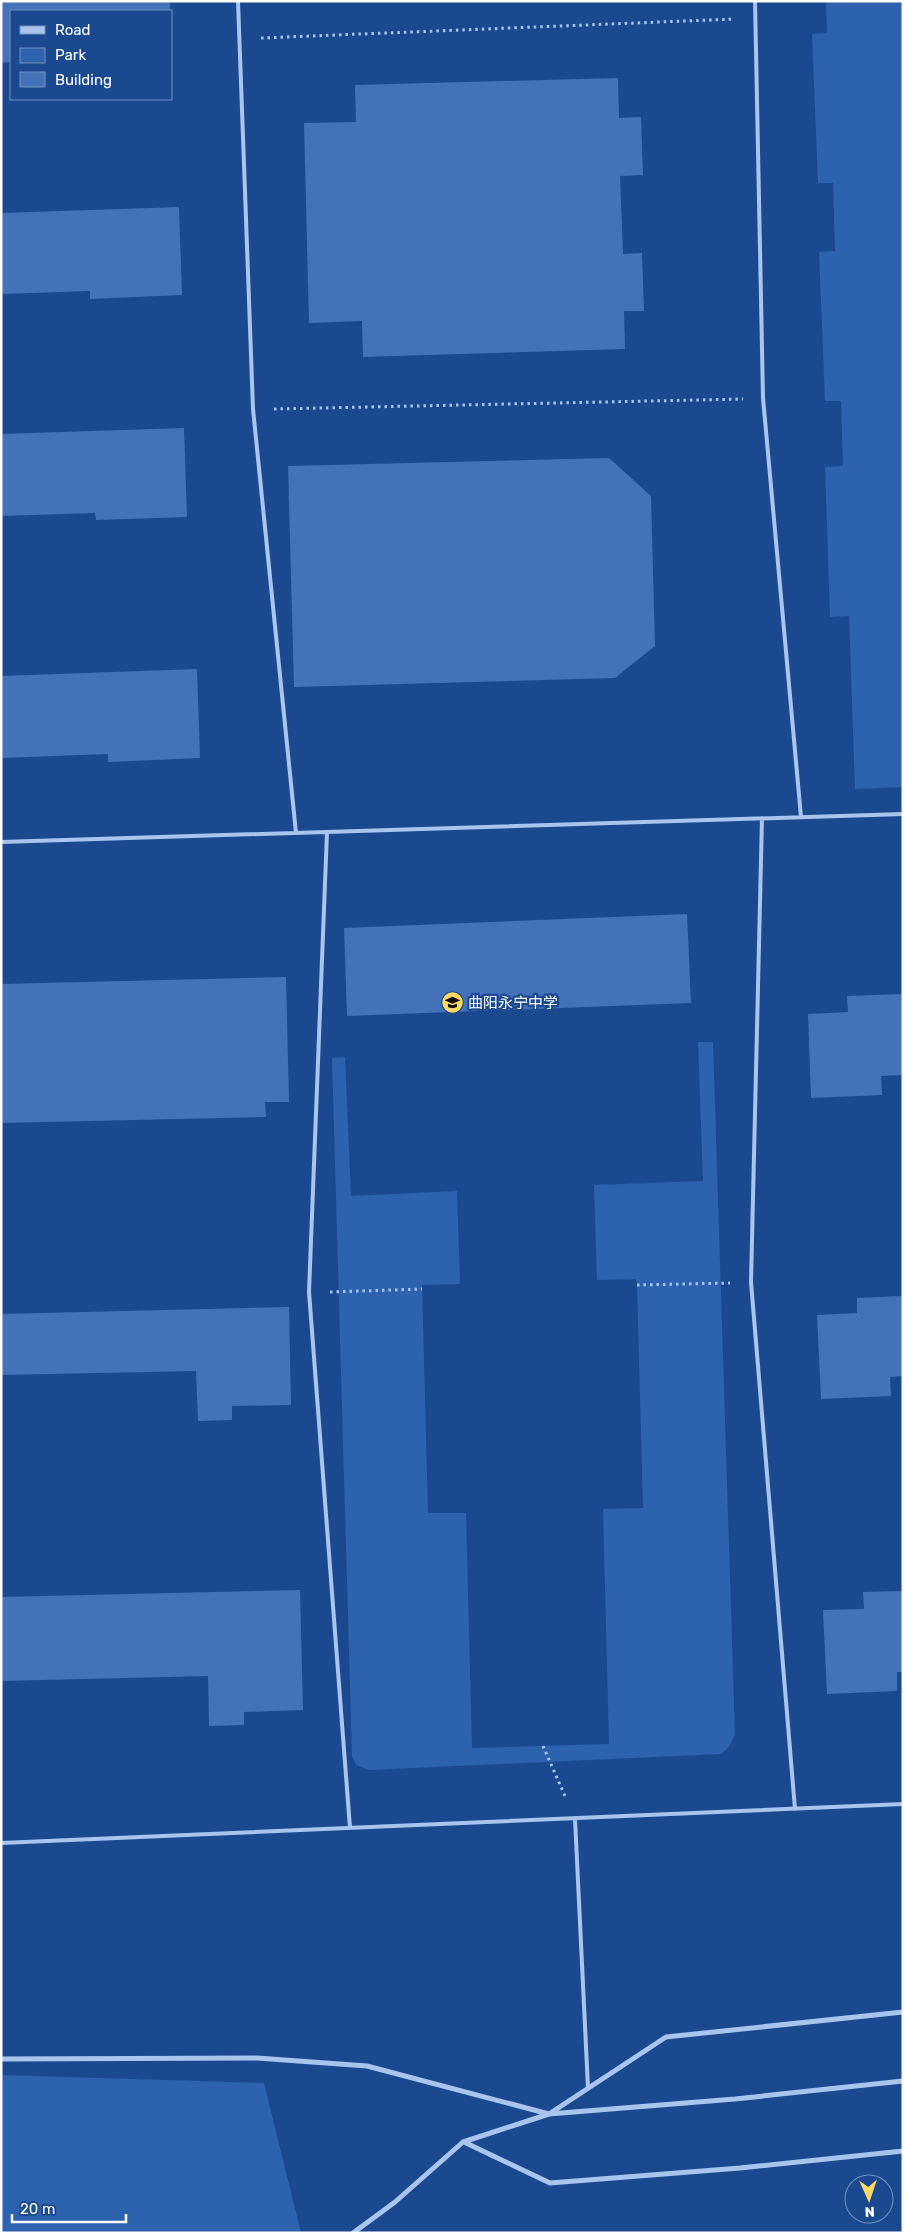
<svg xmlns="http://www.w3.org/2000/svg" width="904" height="2234" viewBox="0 0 904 2234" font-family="Rubik,'Noto Sans SC',sans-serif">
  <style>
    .green { fill: #2d62ae }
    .building { fill: #4372b8 }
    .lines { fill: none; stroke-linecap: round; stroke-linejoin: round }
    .path { stroke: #a9c5ee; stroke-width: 3; stroke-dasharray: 2.5 4; stroke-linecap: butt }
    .service { stroke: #a9c5ee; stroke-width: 4 }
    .minor { stroke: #a9c5ee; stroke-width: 5 }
    .labels { text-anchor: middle; stroke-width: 4.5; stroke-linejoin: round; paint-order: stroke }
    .poi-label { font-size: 15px; fill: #fff; stroke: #1b4990; text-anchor: start }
  </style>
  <rect width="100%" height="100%" fill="#1b4990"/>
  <path class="green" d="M 826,1 L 903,1 L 903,787 L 855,789 L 849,616 L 830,617 L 825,467 L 843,466 L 841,401 L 825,401 L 819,252 L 835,251 L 833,183 L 818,183 L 812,34 L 827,33 Z
    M 698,1042 L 713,1042 L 735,1735 L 728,1748 L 721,1754 L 369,1770 L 356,1765 L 352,1756 L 332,1058 L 345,1057 L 351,1196 L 457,1191 L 460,1284 L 422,1285 L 428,1513 L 466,1513 L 472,1748 L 609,1744 L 603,1509 L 643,1508 L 637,1285 L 636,1279 L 597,1280 L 594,1185 L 703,1181 Z
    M 1,2075 L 264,2083 L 301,2233 L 1,2233 Z"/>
  <path class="building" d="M 1,1 L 170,1 L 170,11 L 11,11 L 11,62 L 1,63 Z
    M 618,78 L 619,118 L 641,117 L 643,175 L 620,176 L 623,254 L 642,253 L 644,311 L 624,311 L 625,349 L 363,357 L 362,321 L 309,323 L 304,123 L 356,122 L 355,85 Z
    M 179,207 L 182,295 L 90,299 L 90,291 L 1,294 L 1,213 Z
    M 184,428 L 187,517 L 96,520 L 95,513 L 1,516 L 1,434 Z
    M 609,458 L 651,496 L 655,646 L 615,678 L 294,687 L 288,466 Z
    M 197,669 L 200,758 L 108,762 L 108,754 L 1,758 L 1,676 Z
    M 687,914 L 691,1003 L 347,1016 L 344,928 Z
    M 286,977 L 289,1102 L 265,1102 L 266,1117 L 1,1123 L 1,984 Z
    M 903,994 L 903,1075 L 881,1076 L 882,1095 L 811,1098 L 808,1014 L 848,1012 L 847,996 Z
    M 903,1296 L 903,1376 L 890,1377 L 891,1396 L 821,1399 L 817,1315 L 857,1313 L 857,1298 Z
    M 289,1307 L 291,1405 L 232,1406 L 232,1420 L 198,1421 L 196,1371 L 1,1375 L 1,1314 Z
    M 300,1590 L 303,1710 L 244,1712 L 244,1725 L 209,1726 L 208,1676 L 1,1681 L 1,1597 Z
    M 903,1591 L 903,1672 L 897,1672 L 897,1691 L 827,1694 L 823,1610 L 864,1609 L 863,1592 Z"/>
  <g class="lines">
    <path class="path" d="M 261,38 L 735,19
      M 274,409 L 743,399
      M 637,1285 L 730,1283
      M 330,1292 L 422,1289
      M 543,1746 L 565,1796"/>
    <path class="service" d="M 238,1 L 253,409 L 296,833
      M 755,1 L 763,398 L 801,817
      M 762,818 L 751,1282 L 795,1809
      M 327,832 L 309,1292 L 350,1828
      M 1,842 L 903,814
      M 575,1819 L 588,2088
      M 1,1843 L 903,1804"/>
    <path class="minor" d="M 1,2059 L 257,2058 L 367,2066 L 549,2114 L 666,2037 L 903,2012
      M 464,2142 L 550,2183 L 740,2168 L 903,2151
      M 353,2233 L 395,2202 L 463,2142 L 549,2114 L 735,2099 L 903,2081"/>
  </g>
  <defs>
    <symbol id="school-disc" viewBox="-11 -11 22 22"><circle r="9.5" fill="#ffd966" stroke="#1b4990"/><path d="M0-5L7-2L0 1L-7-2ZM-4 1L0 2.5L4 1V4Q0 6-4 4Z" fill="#111"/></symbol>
  </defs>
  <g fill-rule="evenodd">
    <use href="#school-disc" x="440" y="990" width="25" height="25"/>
  </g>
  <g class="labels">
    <g class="poi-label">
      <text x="468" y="1008">曲阳永宁中学</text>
    </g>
  </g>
  <rect width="904" height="2234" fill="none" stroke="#ffffff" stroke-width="5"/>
  <rect x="10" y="10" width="162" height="90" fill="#1b4990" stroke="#7692bc"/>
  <rect x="20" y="26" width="25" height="8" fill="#a9c5ee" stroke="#7692bc"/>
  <text x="55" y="35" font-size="15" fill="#ffffff">Road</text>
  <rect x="20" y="48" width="25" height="15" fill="#2d62ae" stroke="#7692bc"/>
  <text x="55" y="60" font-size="15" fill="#ffffff">Park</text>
  <rect x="20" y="72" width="25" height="15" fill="#4372b8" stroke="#7692bc"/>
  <text x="55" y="85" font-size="15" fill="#ffffff">Building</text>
  <g transform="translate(869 2199) rotate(177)"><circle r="24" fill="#1b4990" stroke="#7692bc"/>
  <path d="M0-4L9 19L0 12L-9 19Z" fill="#ffd966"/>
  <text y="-8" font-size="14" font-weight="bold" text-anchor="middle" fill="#ffffff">N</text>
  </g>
  <path d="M12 2214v8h114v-8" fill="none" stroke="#ffffff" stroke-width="2.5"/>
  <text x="20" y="2214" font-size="15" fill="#ffffff" stroke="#1b4990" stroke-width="4" paint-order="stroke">20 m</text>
</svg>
